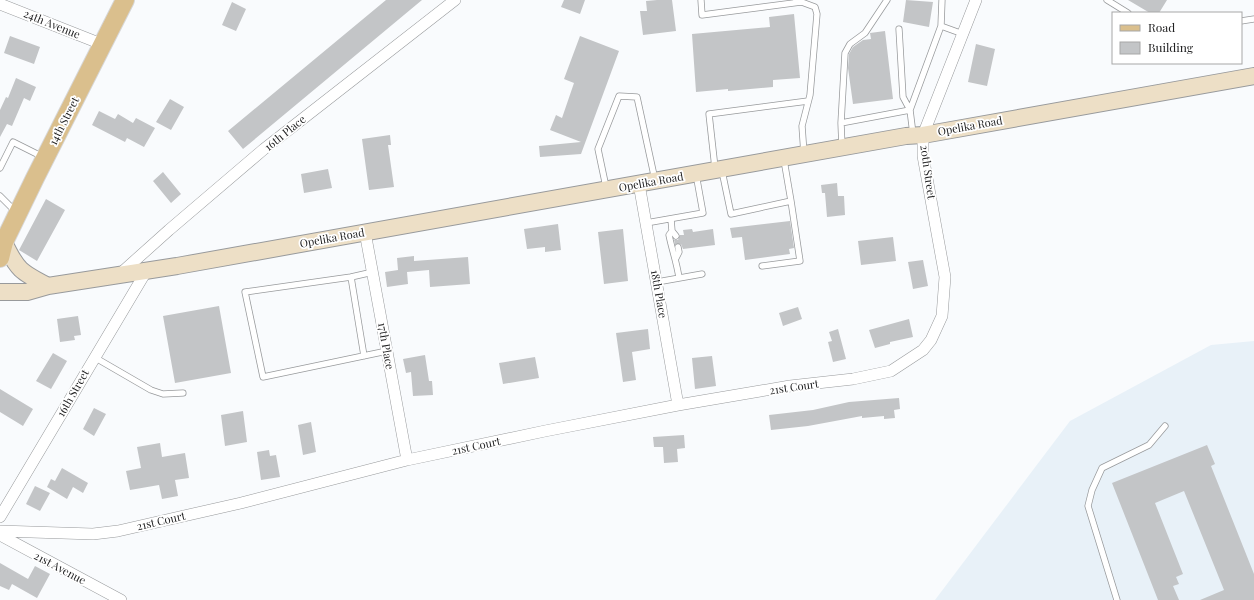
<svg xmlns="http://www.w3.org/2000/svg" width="1254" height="600" viewBox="0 0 1254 600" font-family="'Playfair Display',serif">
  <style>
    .built { fill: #e8f1f8 }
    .building { fill: #c3c5c7 }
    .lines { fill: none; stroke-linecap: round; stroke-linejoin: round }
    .service-casing { stroke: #989a9c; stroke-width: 7 }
    .minor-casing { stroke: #989a9c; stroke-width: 12 }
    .secondary-casing { stroke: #989a9c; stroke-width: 18 }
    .primary-casing { stroke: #d7d7d7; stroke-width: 20 }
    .service { stroke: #fff; stroke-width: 5.5 }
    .minor { stroke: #fff; stroke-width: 11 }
    .secondary { stroke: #eddfc6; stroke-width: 16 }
    .primary { stroke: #dabf8d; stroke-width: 18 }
    .labels { text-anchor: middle; stroke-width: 3.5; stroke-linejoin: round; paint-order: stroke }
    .street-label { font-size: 11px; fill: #222223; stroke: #fff }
  </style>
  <rect width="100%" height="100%" fill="#f9fbfd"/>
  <path class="built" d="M 1254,341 L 1254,600 L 935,600 L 1070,421 L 1211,345 Z"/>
  <path class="building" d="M 386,0 L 422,0 L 243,149 L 228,131 Z
    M 564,0 L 585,0 L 580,14 L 561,7 Z
    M 657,0 L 672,0 L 676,31 L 643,35 L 640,11 L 647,11 L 646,1 Z
    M 906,0 L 933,2 L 929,27 L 903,22 Z
    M 1128,0 L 1167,0 L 1159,13 L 1150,13 Z
    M 232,2 L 246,9 L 236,31 L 222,25 Z
    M 794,14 L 800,78 L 773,80 L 773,87 L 728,91 L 728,89 L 696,92 L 692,34 L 770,27 L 769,17 Z
    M 885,31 L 893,99 L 853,104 L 848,68 L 849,54 L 853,47 L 863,40 L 871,39 L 870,33 Z
    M 10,36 L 40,47 L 34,64 L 4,53 Z
    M 580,36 L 619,51 L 581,154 L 540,157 L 539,146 L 581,142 L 550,130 L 556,115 L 562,118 L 574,83 L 564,79 Z
    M 976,44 L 995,49 L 987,86 L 968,82 Z
    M 16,78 L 36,87 L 30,101 L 24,98 L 12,126 L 7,124 L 0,137 L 0,110 L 6,97 L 8,98 Z
    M 170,99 L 184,107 L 171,130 L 156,122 Z
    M 99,111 L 115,119 L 118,114 L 133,123 L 136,118 L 155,128 L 144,147 L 127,138 L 125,142 L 92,125 Z
    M 390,135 L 391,145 L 388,145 L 394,187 L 369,190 L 362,139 Z
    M 328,169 L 332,188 L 304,193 L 301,174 Z
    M 163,172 L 181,194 L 171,203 L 153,181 Z
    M 837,183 L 838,196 L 844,196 L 845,215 L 827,217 L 825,193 L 822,193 L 821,185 Z
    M 46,199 L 65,210 L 37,261 L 19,250 Z
    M 790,221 L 794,248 L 789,249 L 790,254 L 745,260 L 742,237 L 732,238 L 730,228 Z
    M 558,224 L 561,250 L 545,252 L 545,247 L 527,249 L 524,229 Z
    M 623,229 L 628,281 L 604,284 L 598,232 Z
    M 692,229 L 693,232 L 713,229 L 715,245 L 683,249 L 681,244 L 675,244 L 674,240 L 678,240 L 680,235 L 684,235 L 683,230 Z
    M 893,237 L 896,261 L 861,265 L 858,241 Z
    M 414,256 L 414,261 L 468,257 L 470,284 L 430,287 L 429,270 L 407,272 L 408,284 L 387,287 L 385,272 L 398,270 L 397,258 Z
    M 923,260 L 928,286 L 913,289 L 908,262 Z
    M 219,306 L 231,373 L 175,383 L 163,316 Z
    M 798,307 L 802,319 L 783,326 L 779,313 Z
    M 78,316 L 81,335 L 74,336 L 75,340 L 60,342 L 57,319 Z
    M 909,319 L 913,337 L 890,342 L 890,344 L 875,348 L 869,330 Z
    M 648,329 L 650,349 L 632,352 L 636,380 L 623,382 L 616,333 Z
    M 838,329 L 846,359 L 833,362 L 828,342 L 832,341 L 829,332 Z
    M 53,353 L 67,361 L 51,389 L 36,381 Z
    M 425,355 L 429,381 L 432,381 L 433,395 L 413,396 L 411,372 L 406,373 L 403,359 Z
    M 712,356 L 716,386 L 695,389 L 692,358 Z
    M 535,357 L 539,378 L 503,384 L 499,363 Z
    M 0,389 L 33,409 L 23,426 L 0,412 Z
    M 899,398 L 900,409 L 894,410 L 895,418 L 884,419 L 884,416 L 862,418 L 862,416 L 808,426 L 771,430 L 769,415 L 813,410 L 849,402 Z
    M 94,408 L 106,414 L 94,436 L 83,429 Z
    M 243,411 L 247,442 L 225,446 L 221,415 Z
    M 311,422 L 316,452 L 303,455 L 298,425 Z
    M 684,435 L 685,448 L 677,449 L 678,462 L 664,463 L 663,447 L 654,447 L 653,437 Z
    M 160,443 L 162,457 L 185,453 L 189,478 L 175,480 L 178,496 L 162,499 L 159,485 L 130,490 L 126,471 L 141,468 L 137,447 Z
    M 1207,445 L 1215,464 L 1211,466 L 1254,574 L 1254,600 L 1200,600 L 1224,590 L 1184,491 L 1155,503 L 1183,574 L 1176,577 L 1179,584 L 1173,586 L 1179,600 L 1158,600 L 1112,483 Z
    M 269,450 L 270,456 L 276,455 L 280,477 L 261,480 L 257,452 Z
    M 62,468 L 88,483 L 83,493 L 73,487 L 67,499 L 47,487 L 51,479 L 55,481 Z
    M 35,486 L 50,493 L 40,511 L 26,504 Z
    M 0,563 L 28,579 L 35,566 L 50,574 L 37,598 L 12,584 L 9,590 L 0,586 Z"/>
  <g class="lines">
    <defs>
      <path id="service" d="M 701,0 L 702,15 L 801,2
        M 796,0 L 815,7 L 817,14 L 810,95 L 802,126 L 804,154
        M 1107,0 L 1128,13
        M 1241,21 L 1254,19
        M 941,26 L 942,0
        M 841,123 L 845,53 L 850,44 L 865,33 L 887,0
        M 913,134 L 910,110 L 941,26 L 963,34
        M 842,147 L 841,123 L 910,110 L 903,97 L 899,29
        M 0,168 L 13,142 L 43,157
        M 715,168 L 709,114 L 808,101
        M 722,171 L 731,214 L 791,201 L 784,160
        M 606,187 L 598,149 L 619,96 L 637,97 L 655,180
        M 0,196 L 15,211
        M 671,219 L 672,231 L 669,235 C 672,250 677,263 679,278
        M 646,223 L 703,213 L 696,174
        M 672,231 L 676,236
        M 676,258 L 679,252 L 678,247
        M 762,266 L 800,261 L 791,201
        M 351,277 L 373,272
        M 657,282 L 702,274
        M 364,356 L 351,277 L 245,292 L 263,377 L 387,351
        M 94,357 L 151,390 L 163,394 L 183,393
        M 1117,600 L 1088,506 L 1092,490 L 1102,468 L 1149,445 L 1165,426"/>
      <path id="minor" d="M 0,4 L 104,45
        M 639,184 L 678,405
        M 365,232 L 407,460
        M 121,273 L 169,230 L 264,149 L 455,0
        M 0,517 L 147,270
        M 0,531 L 93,534 L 118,531 L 241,503 L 407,460 L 545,431 L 678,405 L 790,386 L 853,379 L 891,371 L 923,350 L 931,340 L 942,316 L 945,277 L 923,156 L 923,135 L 976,0
        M 0,535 L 121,600"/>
      <path id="secondary" d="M 4,242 C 17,270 21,272 48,286
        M 0,292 L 27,292 L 48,286 L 177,266 L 906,136 L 923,135 L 1254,76"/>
      <path id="primary" d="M 0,258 L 4,242 L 35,178 L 125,0"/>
    </defs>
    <use href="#service" class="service-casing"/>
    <use href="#minor" class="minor-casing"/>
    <use href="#secondary" class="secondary-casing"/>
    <use href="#primary" class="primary-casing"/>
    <use href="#service" class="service"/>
    <use href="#minor" class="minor"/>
    <use href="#secondary" class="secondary"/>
    <use href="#primary" class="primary"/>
  </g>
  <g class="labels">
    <g class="street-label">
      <text transform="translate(52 24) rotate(22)" y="4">24th Avenue</text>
      <text transform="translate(64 121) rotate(-63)" y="4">14th Street</text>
      <text transform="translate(970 126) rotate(-10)" y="4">Opelika Road</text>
      <text transform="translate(285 133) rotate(-39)" y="4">16th Place</text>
      <text transform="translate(928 172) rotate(82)" y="4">20th Street</text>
      <text transform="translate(651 182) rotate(-10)" y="4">Opelika Road</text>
      <text transform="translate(332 238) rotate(-10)" y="4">Opelika Road</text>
      <text transform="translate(659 294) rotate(80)" y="4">18th Place</text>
      <text transform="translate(386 346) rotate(80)" y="4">17th Place</text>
      <text transform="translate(794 387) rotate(-8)" y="4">21st Court</text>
      <text transform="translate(73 393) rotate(-60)" y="4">16th Street</text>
      <text transform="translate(476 446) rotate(-12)" y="4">21st Court</text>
      <text transform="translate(161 521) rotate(-13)" y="4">21st Court</text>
      <text transform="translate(60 568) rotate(28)" y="4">21st Avenue</text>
    </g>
  </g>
  <rect x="1112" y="12" width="130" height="52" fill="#ffffff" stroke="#a7a7a7"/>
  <rect x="1120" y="25" width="20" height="6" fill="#dabf8d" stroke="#a7a7a7"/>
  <text x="1148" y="32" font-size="12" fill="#222223">Road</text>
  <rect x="1120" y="42" width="20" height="12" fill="#c3c5c7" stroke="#a7a7a7"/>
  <text x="1148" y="52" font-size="12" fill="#222223">Building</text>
</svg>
